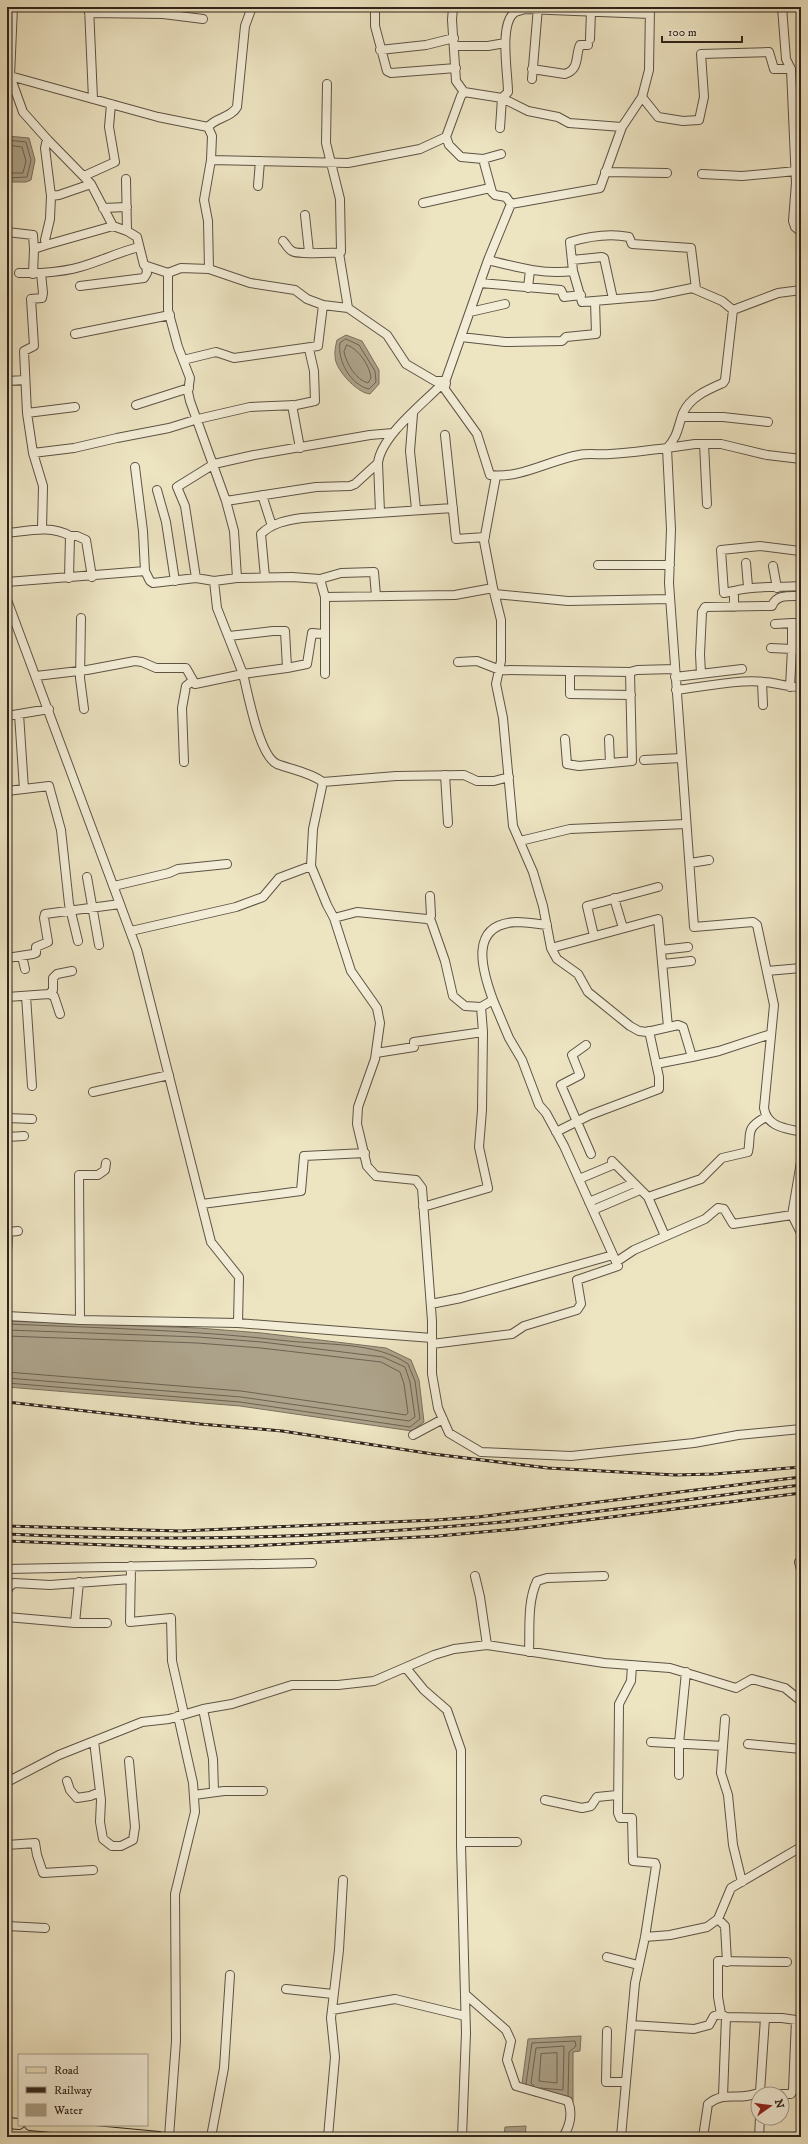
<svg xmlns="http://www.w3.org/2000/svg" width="808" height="2144" viewBox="0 0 808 2144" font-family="'IM FELL DW Pica',serif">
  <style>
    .water { fill: #aca289; stroke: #7a6f5d }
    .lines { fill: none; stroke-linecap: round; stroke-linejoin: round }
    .shore { stroke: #6d6252; stroke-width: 1 }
    .minor-casing { stroke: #5e5345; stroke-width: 10 }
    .major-casing { stroke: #2e231b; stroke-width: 12 }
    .minor { stroke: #f3edd7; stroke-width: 8 }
    .major { stroke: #ede4c2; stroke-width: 10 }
    .rail-casing { stroke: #2e231b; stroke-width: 3 }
    .rail { stroke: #f3edd7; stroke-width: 1.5; stroke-dasharray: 4.5; stroke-linecap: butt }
  </style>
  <rect width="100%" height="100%" fill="#ede4c2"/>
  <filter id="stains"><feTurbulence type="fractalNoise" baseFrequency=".005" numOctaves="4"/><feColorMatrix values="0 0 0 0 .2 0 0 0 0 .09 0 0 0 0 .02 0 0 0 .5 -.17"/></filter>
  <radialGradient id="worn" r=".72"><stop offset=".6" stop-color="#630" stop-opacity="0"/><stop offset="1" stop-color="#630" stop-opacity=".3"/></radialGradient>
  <path class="water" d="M 7,136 L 29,138 L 35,160 L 31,180 L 26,182 L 7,182 Z
    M 346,335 L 362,341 L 379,370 L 379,384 L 370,394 C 358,393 340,374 336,362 C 334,354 335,348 337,340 Z
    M 7,1321 L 198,1328 L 262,1333 L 386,1348 L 411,1360 L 419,1380 L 424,1422 L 412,1431 L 240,1406 L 7,1387 Z
    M 581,2036 L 580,2051 L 573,2052 L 573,2102 L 535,2096 L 521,2091 L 528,2039 Z
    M 526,2126 L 525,2137 L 486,2137 L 486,2133 L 504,2136 L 505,2127 Z"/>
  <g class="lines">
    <path class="shore" d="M 7,140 L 26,142 L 31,160 L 27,177 L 7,178
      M 7,145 L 22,147 L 26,161 L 23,173 L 7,173
      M 346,339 L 359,345 L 375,371 L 376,382 L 369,389 C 351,385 337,361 340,343 Z
      M 347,345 C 359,349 370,366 371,378 L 368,383 C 356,380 346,363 344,352 Z
      M 7,1324 C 101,1328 195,1330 288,1341 C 325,1345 377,1342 408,1364 L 415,1381 L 420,1419 L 410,1427 L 240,1402 L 7,1383
      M 7,1330 L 198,1337 L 262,1342 L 383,1357 L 405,1367 L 410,1382 L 415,1417 L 409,1421 L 241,1397 L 7,1378
      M 7,1336 L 197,1343 L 261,1348 L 381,1362 L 400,1372 L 404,1384 L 408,1413 L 406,1415 L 241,1391 L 7,1372
      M 557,2053 L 557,2083 L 539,2081 L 541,2054 Z
      M 526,2084 L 532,2043 L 575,2041 L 576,2046 L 569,2052 L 568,2096
      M 534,2086 L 531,2083 L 536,2048 L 564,2046 L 563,2090 L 540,2088"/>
    <defs>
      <path id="minor" d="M 13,7 L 10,76 L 158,117 L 208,127 L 212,136 L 211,160 L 348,163 L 420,149 L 446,137 L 461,96 L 464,92 L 502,98 L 508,92 C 508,74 499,25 514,13 C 516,11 522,10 525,9 L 650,14
        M 89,7 L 93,99
        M 375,7 L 375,26 L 387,71 L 391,73 L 456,68
        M 453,7 L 452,20 L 456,81 L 464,92
        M 782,7 L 786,59 L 791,69 L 796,183 L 793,221 L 795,227 L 801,232
        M 89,13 L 163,14 L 203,19
        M 590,39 L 591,11
        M 455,46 L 488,46 L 505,43
        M 380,50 L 426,45 L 454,38
        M 532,69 L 565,74 C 580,69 575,56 580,45 L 588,45
        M 8,75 L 10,76 L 23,112 L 47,139 L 91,184 L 113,226 L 127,231 L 137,237 L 144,265 L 168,273 L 181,268 L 209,269 L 250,283 L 295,290 L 307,299 L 323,305 L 348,308 L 387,335 L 406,364 L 435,381 L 443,381 L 446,383 L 445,387 L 439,387 L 439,382
        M 532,79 L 538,7
        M 327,84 L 326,143 L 340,199 L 341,252 L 339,253 L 348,308
        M 642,97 L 658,117 L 683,121 L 699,120 L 704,97 L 701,54 L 769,52 L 774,69 L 791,69
        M 208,127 C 216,117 231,118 237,107 L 245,26 L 252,7
        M 500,128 L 502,98 L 528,111 L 558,117 L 569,123 L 622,127
        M 446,137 L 449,145 L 461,157 L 483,159 L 492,192 L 495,195 L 506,197 L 511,204
        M 47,139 L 45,148 L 51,196 L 50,219 L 45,240 L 46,245 L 113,226
        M 483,159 L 501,154
        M 605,172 L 667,173
        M 702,174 L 742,176 L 796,171
        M 84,176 L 115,162 L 109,127 L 111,104
        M 126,179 L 127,231
        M 258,186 L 260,161
        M 51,196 L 59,195 L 91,184
        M 423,203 L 490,188
        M 103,208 L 127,207
        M 305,215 L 309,252
        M 7,232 L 33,235 L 34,249 L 46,245
        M 283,241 C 286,244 288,249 292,251 C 297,255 329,252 339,253
        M 488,260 C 516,267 544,275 573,271
        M 572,260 L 602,257 L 604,258 L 613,299
        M 209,269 L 208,221 L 204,200 L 211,160
        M 19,273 L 41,273 L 43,293 L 42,298 L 31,299 L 34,346 L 24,351 L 27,413 L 33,453 L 43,486 L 42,529
        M 41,273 C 54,272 67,271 80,267 C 101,261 119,252 139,247
        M 168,273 L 168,310 L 178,347 L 190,378 L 188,392 L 190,401 L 226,501
        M 33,274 L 34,249
        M 480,283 L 561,290 L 564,297 L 581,295
        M 80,286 L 144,278 L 147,273 L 146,266
        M 528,288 L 530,270
        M 696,289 L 691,248 L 632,244 L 629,237 C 609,233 590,236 570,242 L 573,271 L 582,302 L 653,296 L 692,288 L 722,301 L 733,310
        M 733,310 L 778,293 L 801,290
        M 470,312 L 505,304
        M 75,334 L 170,315
        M 461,337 L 505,342 L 562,341 L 566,337 L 596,334 L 595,301
        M 183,360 L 216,352 L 234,358 L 318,346 L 323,305
        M 7,381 L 25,380
        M 445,382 L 488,260 L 511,204 L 600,188 L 622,127 L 642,97 L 649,70 L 650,7
        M 444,388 L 477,434 L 490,475 C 520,479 550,460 579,455 C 589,453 599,455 610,454 C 629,453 648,450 667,448 L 671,529 L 669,583 L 694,927 L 753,922 L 757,925 L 774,1005 L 764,1108 C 767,1127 785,1128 801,1132
        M 136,405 L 189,388
        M 292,405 L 300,448
        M 27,413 L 75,407
        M 413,414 L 410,451 L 416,509
        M 682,417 L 723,417 L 768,422
        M 445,435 L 456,539 L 485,537
        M 704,444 L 707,504
        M 667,448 C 678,437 678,426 683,413 C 690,397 707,390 723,383 L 725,380 L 733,310
        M 667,448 L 695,444 L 721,444 L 767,455 L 801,459
        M 33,453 L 74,448 L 117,438 L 169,428 L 198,419 L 250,407 L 296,405 L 315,401 L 314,371 L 309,349
        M 378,463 L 380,512
        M 135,467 L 143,531 L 145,571 L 150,581 L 153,583 L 196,578 L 214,581
        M 496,476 L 484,541 L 493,588 L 501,620 L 501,661 L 496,684 L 503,718 L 513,826 L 533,872 L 543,906 L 551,948 L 557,959 L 578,974 L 588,992 L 630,1026 L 639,1031 L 647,1032 L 678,1025 L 683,1027 L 692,1057 L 719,1051 L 771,1034
        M 157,490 L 166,522 L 175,581
        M 262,495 L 272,526
        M 7,533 C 28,531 51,525 70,536 L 69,578
        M 70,536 L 77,536 L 86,540 L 92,577
        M 746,563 L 748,587
        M 598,565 L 670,565
        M 773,566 L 777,588
        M 265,577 L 261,534 C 272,523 287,520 302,518 L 453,508
        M 196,578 L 185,506 L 177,487 L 214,464 L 254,455 L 370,435 L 393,433
        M 237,578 L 292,577 L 320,579 L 325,597 L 325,674
        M 320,579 L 341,573 L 374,572 L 376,596
        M 7,582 L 145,571
        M 734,591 L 724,593 L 721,550 L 760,546 L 800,551 L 801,557
        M 495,594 L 568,601 L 670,599
        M 325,597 L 455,595 L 493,588
        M 7,600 L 137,950 L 211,1242 L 239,1277 L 238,1323
        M 734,607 L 734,591 C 755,585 778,588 801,586
        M 81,618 L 80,678 L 84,709
        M 775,624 L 792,623
        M 229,636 L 273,631 L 285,631 L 287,668 L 243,674 L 217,608 L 214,581 L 237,578 L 234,531 L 226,501 L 316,487 L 350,486 L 355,484 L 378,463 C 381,437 420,406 439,387
        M 771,648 L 792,649 L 792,623 L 801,623
        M 458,662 L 477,661 L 500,670 L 630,672 L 637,670 L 674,669
        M 287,668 L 307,664 L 312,633 L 324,634
        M 570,671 L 570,694 L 631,695
        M 701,674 L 700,654 L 702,612 L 705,607 L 768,606 L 772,606 C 776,594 790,596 801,596
        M 36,676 L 87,670 L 135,661 L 142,662 L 156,668 L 186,668 L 195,684 L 243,674 C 248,693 259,756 277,764 C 293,770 309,772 323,782 L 313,829 L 311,866 L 327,905 L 334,918 L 351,971 L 377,1008 L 380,1023 L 375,1059 L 358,1107 L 357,1124 L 367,1166 L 376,1176 L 416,1180 L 422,1188 L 432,1321 L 432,1374 L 438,1408 L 449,1433 L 481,1452 L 571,1456 L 694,1443 L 738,1435 L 801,1429
        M 675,677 L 742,669
        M 762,682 L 763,705
        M 790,687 L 792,649 L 801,649
        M 676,690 C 702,687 739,679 765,682 C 777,683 788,687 801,687
        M 19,714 L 24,789
        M 7,716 L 49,709
        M 565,739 L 567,764 L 579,766 L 632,761 L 630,672
        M 609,739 L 610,763
        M 644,760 L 681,758
        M 184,762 L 182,708 L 186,686 L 192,681
        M 445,775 L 448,823
        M 323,782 L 396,776 L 464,775 L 477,781 L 494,781 L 509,777
        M 7,791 L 49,786 L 61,830 L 69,904 L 78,941
        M 520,841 L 570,829 L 686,824
        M 690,863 L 709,860
        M 87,877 L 99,945
        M 114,886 L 169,873 L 178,869 L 227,864
        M 614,898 L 623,928
        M 334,918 L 357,912 L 427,919 L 431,921 L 445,961 L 453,996 L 465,1006 L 481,1007
        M 428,919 L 431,916 L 430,896
        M 131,931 L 236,907 L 263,897 L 279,878 L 311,866
        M 594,936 L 587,906 L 658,887
        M 551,948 L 658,919 L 668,1027
        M 661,950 L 688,947
        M 22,956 L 25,969
        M 7,958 L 33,954 L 36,953 L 36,947 L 48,942 L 44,918 L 45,914 L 120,904
        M 663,964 L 691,961
        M 767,971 L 801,968
        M 49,994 L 53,990 L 53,978 L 57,974 L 72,971
        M 26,996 L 32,1086
        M 7,997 L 49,994 L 54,996 L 60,1014
        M 493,1000 L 509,1038 L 522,1060 L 539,1105 L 546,1113 L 564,1146 L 613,1255
        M 483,1032 L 481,1007 L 493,1000 C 482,970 468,924 517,922 C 527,922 537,924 547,925
        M 586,1045 L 572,1055 L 580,1075 L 561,1085 L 591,1154
        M 376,1053 L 414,1047 L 414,1042 L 483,1032 L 482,1110 L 479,1147 L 488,1188 L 423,1207
        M 656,1064 L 692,1057
        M 93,1092 L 169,1075
        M 7,1118 L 32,1119
        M 556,1132 L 590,1115 L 659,1089 L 659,1077 L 649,1031
        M 7,1137 L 24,1136
        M 612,1161 L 648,1197 L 665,1236
        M 801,1162 L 792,1215 L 801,1233
        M 579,1179 L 615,1164
        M 648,1197 L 701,1179 L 722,1158 L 748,1152 C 752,1133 744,1129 766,1117
        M 589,1202 L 634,1183
        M 202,1204 L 301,1191 L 304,1156 L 365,1153
        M 593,1210 L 640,1190
        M 7,1253 L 8,1232 L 18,1231
        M 616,1262 L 634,1250 L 705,1219 L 718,1208 L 724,1209 L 733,1224 L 792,1215
        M 431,1304 L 461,1298 L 613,1255 L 618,1266 L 577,1280 L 581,1304 L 577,1310 L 524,1326 L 512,1334 L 432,1344
        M 7,1316 L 80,1320 L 238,1323 L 432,1338
        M 80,1320 L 79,1175 L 98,1175 L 105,1170 L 106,1163
        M 413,1435 L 443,1419
        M 801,1561 L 799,1562 L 801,1570
        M 131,1566 L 130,1622 L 171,1618 L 172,1661 L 184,1714
        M 7,1569 L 312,1563
        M 475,1576 L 480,1597 L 487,1645
        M 7,1592 L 9,1587 L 14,1583 L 50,1585 L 131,1579
        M 7,1617 L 75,1623 L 107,1623
        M 75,1623 L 79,1582
        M 529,1652 C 530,1629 527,1602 537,1581 L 547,1578 L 604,1576
        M 406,1668 L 424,1690 L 447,1710 L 461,1750 L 461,1845 L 466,2033 L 462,2137
        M 203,1709 L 213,1759 L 214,1792
        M 94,1741 L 101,1800 L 100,1822 L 103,1839 L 112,1846 L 121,1846 L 133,1840 L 135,1827 L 129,1761
        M 651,1742 L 723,1746 L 725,1719
        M 748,1744 L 801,1749
        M 723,1746 L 721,1773 L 728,1795 L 733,1845 L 742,1882
        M 679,1775 L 679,1743 L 686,1672
        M 67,1781 L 70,1790 L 77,1798 L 90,1796 L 100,1792
        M 7,1782 L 59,1755 L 142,1722 L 169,1719 L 203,1709 L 232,1704 L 292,1685 L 338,1685 L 374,1681 L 434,1655 L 454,1649 L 487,1645 L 604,1663 L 670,1668 L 736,1688 L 752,1679 L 785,1688 L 801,1701
        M 194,1795 L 224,1791 L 263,1791
        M 545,1800 L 582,1808 L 591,1806 L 597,1797 L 617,1795
        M 461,1842 L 517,1842
        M 7,1845 L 35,1843 L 37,1855 L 43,1873 L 93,1870
        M 718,1919 L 725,1926 L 727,1962
        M 7,1926 L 45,1928
        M 645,1937 L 670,1935 L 707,1927 L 718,1919 L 731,1888 L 801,1847
        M 607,1957 L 638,1965
        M 286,1989 L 333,1994
        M 465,1994 L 506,2030 L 511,2041 L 507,2060 L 516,2086 L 568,2101 C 573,2114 570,2126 563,2137
        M 332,2010 L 395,1999 L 465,2016
        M 726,2017 L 721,2014 L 718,1997 L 718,1961 L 787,1962
        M 631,2025 L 694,2029 L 709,2025 L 714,2016 L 721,2014
        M 607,2031 L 606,2082 L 625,2082
        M 723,2096 L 726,2017 L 782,2018 L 796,2020 L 793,2090 L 791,2094 L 782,2094
        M 74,2137 L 74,2129
        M 169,2137 L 176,2041 L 175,1894 L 195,1812 L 193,1783 L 178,1716
        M 211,2137 L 224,2068 L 230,1975
        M 328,2137 L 335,2057 L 331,2018 L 339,1950 L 343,1880
        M 621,2137 L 635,1983 L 645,1937 L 656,1866 L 655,1863 L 633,1861 L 632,1818 L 620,1818 L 618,1813 L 619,1704 L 631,1681 L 632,1665
        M 703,2137 L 708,2104 C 725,2090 740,2102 760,2092 L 765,2018
        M 759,2137 L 760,2118"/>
      <path id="major" d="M 7,2123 L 19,2124
        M 30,2125 L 159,2137"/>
    </defs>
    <use href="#minor" class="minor-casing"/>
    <use href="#major" class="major-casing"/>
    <use href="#minor" class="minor"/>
    <use href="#major" class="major"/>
    <defs>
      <path id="rail" d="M 7,1402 L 200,1424 L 282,1431 L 433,1454 L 548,1468 L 675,1475 L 714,1474 L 801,1467
        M 7,1526 L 180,1531 L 436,1520 L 478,1517 L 801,1477
        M 7,1534 C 164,1542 322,1538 479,1524 C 587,1515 694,1498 801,1485
        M 7,1541 L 183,1548 L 250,1546 L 438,1536 L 516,1529 L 801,1493"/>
    </defs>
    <use href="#rail" class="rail-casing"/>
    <use href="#rail" class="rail"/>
  </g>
  <rect width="808" height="2144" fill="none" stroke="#ede4c2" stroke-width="24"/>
  <rect x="8" y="8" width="792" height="2128" fill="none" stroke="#2e231b" stroke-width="2"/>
  <rect x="12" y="12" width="784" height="2120" fill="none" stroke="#2e231b"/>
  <rect x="18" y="2054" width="130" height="72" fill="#f3edd7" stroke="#a49c8c"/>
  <rect x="26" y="2067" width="20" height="6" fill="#ede4c2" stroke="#a49c8c"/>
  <text x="54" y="2074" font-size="12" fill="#2e231b">Road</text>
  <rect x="26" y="2087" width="20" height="6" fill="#2e231b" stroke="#a49c8c"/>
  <text x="54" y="2094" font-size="12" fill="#2e231b">Railway</text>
  <rect x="26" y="2104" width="20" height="12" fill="#aca289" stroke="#a49c8c"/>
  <text x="54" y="2114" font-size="12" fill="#2e231b">Water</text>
  <g transform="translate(770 2106) rotate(76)"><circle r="19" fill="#f3edd7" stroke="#a49c8c"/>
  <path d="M0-3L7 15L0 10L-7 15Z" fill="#8f2418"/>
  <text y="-6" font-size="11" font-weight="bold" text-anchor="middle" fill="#2e231b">N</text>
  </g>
  <path d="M662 36v6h80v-6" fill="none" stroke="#2e231b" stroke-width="2"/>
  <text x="668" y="36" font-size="12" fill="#2e231b" stroke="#f3edd7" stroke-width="3" paint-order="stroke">100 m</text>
  <rect width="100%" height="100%" filter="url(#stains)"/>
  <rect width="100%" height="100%" fill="url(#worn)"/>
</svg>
